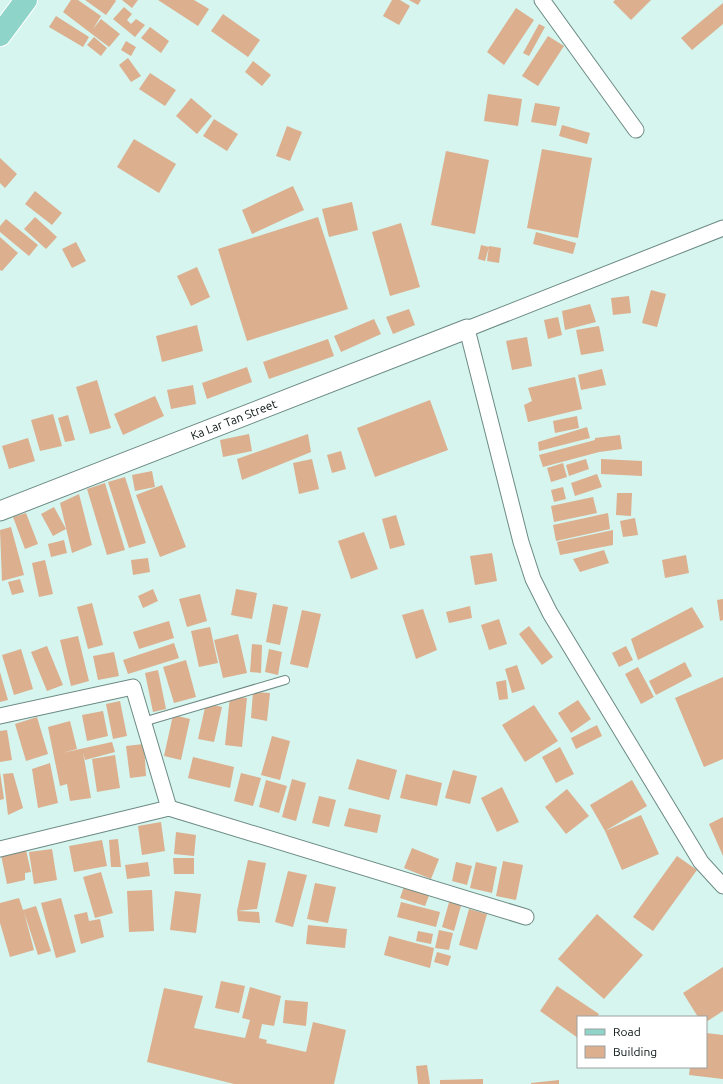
<svg xmlns="http://www.w3.org/2000/svg" width="723" height="1084" viewBox="0 0 723 1084" font-family="Ubuntu,sans-serif">
  <style>
    .building { fill: #dcaf8f }
    .lines { fill: none; stroke-linecap: round; stroke-linejoin: round }
    .service-casing { stroke: #6d8a84; stroke-width: 10 }
    .minor-casing { stroke: #6d8a84; stroke-width: 17 }
    .tertiary-casing { stroke: #6d8a84; stroke-width: 21 }
    .primary-casing { stroke: #fff; stroke-width: 24 }
    .service { stroke: #fff; stroke-width: 8 }
    .minor { stroke: #fff; stroke-width: 15 }
    .tertiary { stroke: #fff; stroke-width: 19 }
    .primary { stroke: #8ed4c9; stroke-width: 22 }
    .labels { text-anchor: middle; stroke-width: 3; stroke-linejoin: round; paint-order: stroke }
    .street-label { font-size: 12px; fill: #081412; stroke: #fff }
  </style>
  <rect width="100%" height="100%" fill="#d5f5ee"/>
  <path class="building" d="M 71,0 L 78,0 L 101,16 L 93,29 L 101,19 L 120,34 L 109,47 L 63,12 Z
    M 85,0 L 115,0 L 116,1 L 106,15 Z
    M 122,0 L 138,0 L 132,8 Z
    M 158,0 L 194,0 L 209,9 L 198,26 Z
    M 392,0 L 400,0 L 410,6 L 399,25 L 383,16 Z
    M 409,0 L 421,0 L 418,5 Z
    M 615,0 L 651,0 L 631,20 L 613,2 Z
    M 723,3 L 723,24 L 692,50 L 681,38 Z
    M 124,7 L 132,14 L 127,20 L 131,24 L 136,19 L 145,25 L 135,37 L 113,19 Z
    M 516,8 L 534,20 L 504,65 L 487,52 Z
    M 223,14 L 260,40 L 248,57 L 211,31 Z
    M 56,16 L 89,37 L 83,47 L 49,27 Z
    M 539,24 L 545,27 L 529,56 L 523,53 Z
    M 150,27 L 169,41 L 161,53 L 141,38 Z
    M 548,36 L 564,46 L 538,86 L 522,76 Z
    M 94,37 L 107,48 L 101,56 L 87,45 Z
    M 126,41 L 136,47 L 131,56 L 121,50 Z
    M 128,58 L 141,76 L 131,82 L 119,65 Z
    M 253,61 L 271,75 L 262,86 L 245,72 Z
    M 150,73 L 176,90 L 165,106 L 139,89 Z
    M 488,94 L 522,99 L 518,126 L 484,121 Z
    M 191,98 L 212,116 L 197,134 L 176,116 Z
    M 535,103 L 560,107 L 556,126 L 531,122 Z
    M 214,119 L 238,134 L 227,151 L 203,136 Z
    M 562,125 L 590,133 L 587,144 L 559,136 Z
    M 287,126 L 302,132 L 290,161 L 276,156 Z
    M 134,139 L 176,164 L 159,193 L 117,167 Z
    M 542,149 L 592,158 L 578,238 L 527,228 Z
    M 446,151 L 489,160 L 475,234 L 431,225 Z
    M 0,158 L 17,174 L 5,188 L 0,183 Z
    M 293,186 L 304,210 L 252,234 L 242,210 Z
    M 35,191 L 62,213 L 52,225 L 25,204 Z
    M 352,202 L 358,230 L 329,237 L 322,209 Z
    M 35,217 L 57,237 L 46,249 L 24,229 Z
    M 318,217 L 348,309 L 247,341 L 218,249 Z
    M 6,219 L 38,245 L 29,256 L 0,232 L 0,226 Z
    M 401,223 L 420,287 L 390,296 L 372,232 Z
    M 536,232 L 576,243 L 573,254 L 533,244 Z
    M 0,237 L 18,253 L 2,271 L 0,270 Z
    M 76,242 L 86,261 L 72,268 L 62,249 Z
    M 481,245 L 489,247 L 485,261 L 478,259 Z
    M 489,246 L 501,248 L 499,263 L 487,261 Z
    M 197,267 L 210,297 L 191,306 L 177,276 Z
    M 651,290 L 666,294 L 657,327 L 642,323 Z
    M 629,296 L 631,313 L 613,315 L 611,298 Z
    M 590,304 L 596,322 L 565,330 L 562,311 Z
    M 409,309 L 415,325 L 393,334 L 386,317 Z
    M 558,317 L 562,335 L 548,339 L 544,320 Z
    M 374,319 L 381,334 L 341,352 L 334,336 Z
    M 197,325 L 203,351 L 162,362 L 156,336 Z
    M 599,326 L 604,351 L 581,355 L 576,330 Z
    M 527,337 L 532,366 L 512,370 L 506,341 Z
    M 328,339 L 334,356 L 269,379 L 263,362 Z
    M 247,367 L 252,382 L 207,399 L 202,383 Z
    M 602,369 L 606,385 L 581,390 L 578,375 Z
    M 575,377 L 582,409 L 528,422 L 524,405 L 532,401 L 528,388 Z
    M 97,380 L 111,428 L 90,434 L 76,387 Z
    M 193,385 L 196,404 L 171,409 L 167,390 Z
    M 155,396 L 164,416 L 123,435 L 114,414 Z
    M 430,400 L 448,450 L 375,477 L 357,428 Z
    M 53,414 L 62,446 L 40,451 L 31,420 Z
    M 68,415 L 75,440 L 65,442 L 58,418 Z
    M 577,416 L 579,428 L 555,433 L 553,421 Z
    M 587,427 L 590,438 L 539,451 L 538,442 Z
    M 249,434 L 252,451 L 223,457 L 220,440 Z
    M 308,434 L 311,452 L 242,480 L 237,459 Z
    M 620,435 L 622,449 L 599,452 L 543,467 L 539,455 L 595,440 L 595,438 Z
    M 28,438 L 35,461 L 9,469 L 2,446 Z
    M 341,451 L 346,469 L 332,473 L 327,455 Z
    M 312,459 L 319,489 L 299,494 L 293,463 Z
    M 586,459 L 589,469 L 569,476 L 566,465 Z
    M 601,459 L 642,461 L 642,476 L 601,474 Z
    M 563,463 L 567,477 L 551,482 L 547,468 Z
    M 152,471 L 155,487 L 135,491 L 132,475 Z
    M 597,474 L 602,487 L 575,496 L 571,483 Z
    M 125,477 L 146,543 L 129,548 L 108,482 Z
    M 105,483 L 125,550 L 107,555 L 87,489 Z
    M 162,485 L 186,547 L 160,557 L 136,495 Z
    M 563,487 L 566,499 L 554,502 L 551,490 Z
    M 617,493 L 632,493 L 631,516 L 616,515 Z
    M 79,494 L 92,545 L 72,553 L 60,503 Z
    M 593,497 L 597,513 L 554,522 L 551,506 Z
    M 54,507 L 66,529 L 53,536 L 41,514 Z
    M 26,513 L 38,544 L 25,549 L 13,517 Z
    M 608,513 L 610,529 L 556,541 L 553,525 Z
    M 396,515 L 405,545 L 390,549 L 382,519 Z
    M 635,518 L 638,535 L 623,537 L 620,521 Z
    M 11,527 L 24,575 L 2,581 L 0,530 Z
    M 613,530 L 613,545 L 560,555 L 557,542 Z
    M 364,532 L 378,569 L 351,579 L 338,541 Z
    M 64,540 L 67,553 L 51,557 L 48,544 Z
    M 604,550 L 609,563 L 580,572 L 573,559 Z
    M 492,553 L 497,581 L 475,585 L 470,556 Z
    M 686,555 L 689,573 L 665,578 L 662,560 Z
    M 148,558 L 150,572 L 133,575 L 131,560 Z
    M 45,560 L 53,594 L 39,597 L 32,563 Z
    M 20,579 L 24,592 L 12,595 L 8,582 Z
    M 153,589 L 158,601 L 143,608 L 138,596 Z
    M 236,589 L 257,593 L 252,619 L 231,615 Z
    M 200,594 L 207,621 L 187,627 L 179,599 Z
    M 723,599 L 723,620 L 720,621 L 717,600 Z
    M 92,603 L 103,645 L 88,649 L 77,607 Z
    M 273,604 L 288,607 L 280,645 L 266,642 Z
    M 470,606 L 472,618 L 449,623 L 446,612 Z
    M 692,607 L 704,627 L 638,660 L 631,639 Z
    M 423,609 L 437,650 L 416,659 L 402,615 Z
    M 302,610 L 321,614 L 308,668 L 290,664 Z
    M 499,619 L 507,644 L 489,650 L 481,625 Z
    M 169,621 L 174,638 L 139,649 L 133,632 Z
    M 529,626 L 553,657 L 542,665 L 519,634 Z
    M 210,627 L 218,663 L 199,667 L 191,631 Z
    M 238,634 L 247,673 L 223,678 L 214,640 Z
    M 78,636 L 89,681 L 71,686 L 60,640 Z
    M 174,643 L 179,658 L 128,674 L 123,660 Z
    M 252,644 L 262,645 L 261,673 L 250,672 Z
    M 47,646 L 63,685 L 47,691 L 31,652 Z
    M 626,646 L 633,660 L 619,667 L 612,653 Z
    M 21,649 L 33,689 L 14,695 L 2,655 Z
    M 269,649 L 282,652 L 278,675 L 265,672 Z
    M 114,652 L 119,676 L 98,680 L 93,656 Z
    M 186,660 L 196,697 L 174,703 L 163,667 Z
    M 685,662 L 692,676 L 656,695 L 649,681 Z
    M 517,665 L 525,689 L 512,693 L 505,669 Z
    M 638,667 L 654,697 L 641,704 L 625,674 Z
    M 158,670 L 166,709 L 153,712 L 145,673 Z
    M 0,672 L 8,700 L 0,702 Z
    M 723,677 L 723,759 L 704,767 L 675,698 Z
    M 506,680 L 508,699 L 499,700 L 496,682 Z
    M 253,692 L 270,693 L 267,721 L 251,718 Z
    M 230,696 L 247,698 L 242,747 L 225,745 Z
    M 578,700 L 591,719 L 571,733 L 558,713 Z
    M 120,701 L 127,736 L 113,739 L 106,704 Z
    M 206,703 L 222,707 L 214,742 L 198,739 Z
    M 534,705 L 558,741 L 525,762 L 502,725 Z
    M 103,711 L 108,736 L 87,741 L 82,715 Z
    M 173,715 L 190,719 L 181,760 L 164,756 Z
    M 37,717 L 48,754 L 26,761 L 15,724 Z
    M 70,721 L 77,749 L 62,753 L 112,742 L 115,752 L 85,760 L 83,752 L 91,798 L 70,801 L 67,784 L 60,786 L 48,727 Z
    M 597,725 L 602,736 L 576,749 L 571,738 Z
    M 7,730 L 12,760 L 0,762 L 0,731 Z
    M 272,736 L 290,741 L 280,780 L 261,775 Z
    M 144,744 L 146,776 L 130,778 L 126,746 Z
    M 560,747 L 574,774 L 556,783 L 542,757 Z
    M 115,755 L 120,788 L 97,792 L 92,759 Z
    M 193,757 L 234,767 L 230,788 L 188,778 Z
    M 357,759 L 397,770 L 389,800 L 348,789 Z
    M 50,763 L 58,803 L 38,808 L 32,769 Z
    M 453,770 L 477,776 L 470,804 L 445,798 Z
    M 0,772 L 4,799 L 0,800 Z
    M 13,773 L 23,808 L 8,815 L 3,774 Z
    M 241,773 L 261,778 L 253,806 L 234,801 Z
    M 406,774 L 442,783 L 437,806 L 400,798 Z
    M 292,779 L 306,783 L 296,821 L 282,817 Z
    M 266,780 L 287,786 L 279,813 L 259,807 Z
    M 632,780 L 647,806 L 605,831 L 590,805 Z
    M 502,787 L 519,822 L 497,832 L 481,798 Z
    M 567,789 L 589,816 L 566,834 L 545,807 Z
    M 319,796 L 336,800 L 329,827 L 312,823 Z
    M 349,808 L 381,815 L 377,833 L 344,826 Z
    M 641,815 L 659,854 L 622,870 L 605,831 Z
    M 723,817 L 723,856 L 709,824 Z
    M 161,822 L 165,851 L 142,855 L 138,826 Z
    M 176,832 L 196,835 L 194,856 L 174,854 Z
    M 118,839 L 121,867 L 111,867 L 109,840 Z
    M 102,840 L 107,866 L 74,872 L 69,846 Z
    M 412,848 L 439,859 L 431,879 L 404,868 Z
    M 52,849 L 57,880 L 34,884 L 29,852 Z
    M 26,850 L 31,872 L 25,873 L 25,880 L 7,884 L 1,855 Z
    M 677,856 L 697,870 L 653,931 L 633,917 Z
    M 173,858 L 194,858 L 194,874 L 174,874 Z
    M 248,860 L 266,863 L 257,909 L 237,911 Z
    M 503,861 L 523,865 L 516,900 L 496,896 Z
    M 148,862 L 150,876 L 127,879 L 125,865 Z
    M 456,862 L 472,866 L 467,885 L 452,881 Z
    M 476,862 L 497,867 L 492,893 L 470,888 Z
    M 288,871 L 307,875 L 293,927 L 275,922 Z
    M 101,872 L 113,913 L 95,918 L 83,877 Z
    M 315,883 L 336,887 L 328,923 L 307,919 Z
    M 405,884 L 430,893 L 425,906 L 400,898 Z
    M 152,890 L 154,931 L 129,932 L 127,891 Z
    M 175,891 L 201,894 L 196,933 L 170,930 Z
    M 19,898 L 23,910 L 36,906 L 51,951 L 38,955 L 24,912 L 34,950 L 10,957 L 0,923 L 0,903 Z
    M 61,898 L 76,952 L 56,958 L 41,903 Z
    M 450,899 L 462,902 L 454,931 L 442,927 Z
    M 401,902 L 440,912 L 436,927 L 397,917 Z
    M 469,909 L 487,914 L 477,950 L 459,945 Z
    M 237,911 L 259,912 L 260,923 L 238,921 Z
    M 87,912 L 89,921 L 100,919 L 104,937 L 81,944 L 74,915 Z
    M 597,914 L 643,955 L 604,999 L 558,959 Z
    M 308,925 L 347,929 L 345,948 L 306,944 Z
    M 439,930 L 453,933 L 449,950 L 435,948 Z
    M 418,931 L 433,934 L 431,944 L 416,941 Z
    M 389,936 L 434,948 L 430,968 L 384,955 Z
    M 437,952 L 451,956 L 448,966 L 434,962 Z
    M 723,967 L 723,1011 L 706,1022 L 706,1017 L 698,1017 L 683,993 Z
    M 221,981 L 245,986 L 239,1013 L 215,1008 Z
    M 557,986 L 599,1014 L 597,1017 L 578,1017 L 578,1038 L 540,1011 Z
    M 250,987 L 281,996 L 274,1026 L 262,1024 L 259,1038 L 267,1040 L 266,1043 L 306,1052 L 313,1022 L 346,1030 L 334,1084 L 234,1084 L 147,1062 L 164,988 L 203,996 L 194,1028 L 245,1038 L 250,1020 L 242,1018 Z
    M 285,1000 L 308,1002 L 306,1026 L 283,1023 Z
    M 706,1033 L 723,1035 L 723,1079 L 689,1075 L 690,1067 L 706,1067 Z
    M 427,1065 L 430,1084 L 418,1084 L 416,1066 Z
    M 483,1079 L 483,1084 L 440,1084 L 440,1080 Z
    M 559,1080 L 559,1084 L 531,1084 L 531,1083 Z"/>
  <g class="lines">
    <defs>
      <path id="service" d="M 143,722 L 285,680"/>
      <path id="minor" d="M 542,0 L 636,130
        M 723,228 L 467,329 L 521,542 L 533,579 L 550,613 L 701,862 L 723,886
        M 0,716 L 133,687 L 169,808
        M 0,849 L 169,808 L 526,917"/>
      <g id="tertiary">
        <path id="s1" d="M 0,511 L 467,329"/>
      </g>
      <path id="primary" d="M 0,35 L 26,0"/>
    </defs>
    <use href="#service" class="service-casing"/>
    <use href="#minor" class="minor-casing"/>
    <use href="#tertiary" class="tertiary-casing"/>
    <use href="#primary" class="primary-casing"/>
    <use href="#service" class="service"/>
    <use href="#minor" class="minor"/>
    <use href="#tertiary" class="tertiary"/>
    <use href="#primary" class="primary"/>
  </g>
  <g class="labels">
    <g class="street-label">
      <text dy="4" stroke="none"><textPath href="#s1" startOffset="251">Ka Lar Tan Street</textPath></text>
    </g>
  </g>
  <rect x="577" y="1016" width="130" height="52" fill="#ffffff" stroke="#9ca1a0"/>
  <rect x="585" y="1029" width="20" height="6" fill="#8ed4c9" stroke="#9ca1a0"/>
  <text x="613" y="1036" font-size="12" fill="#081412">Road</text>
  <rect x="585" y="1046" width="20" height="12" fill="#dcaf8f" stroke="#9ca1a0"/>
  <text x="613" y="1056" font-size="12" fill="#081412">Building</text>
</svg>
